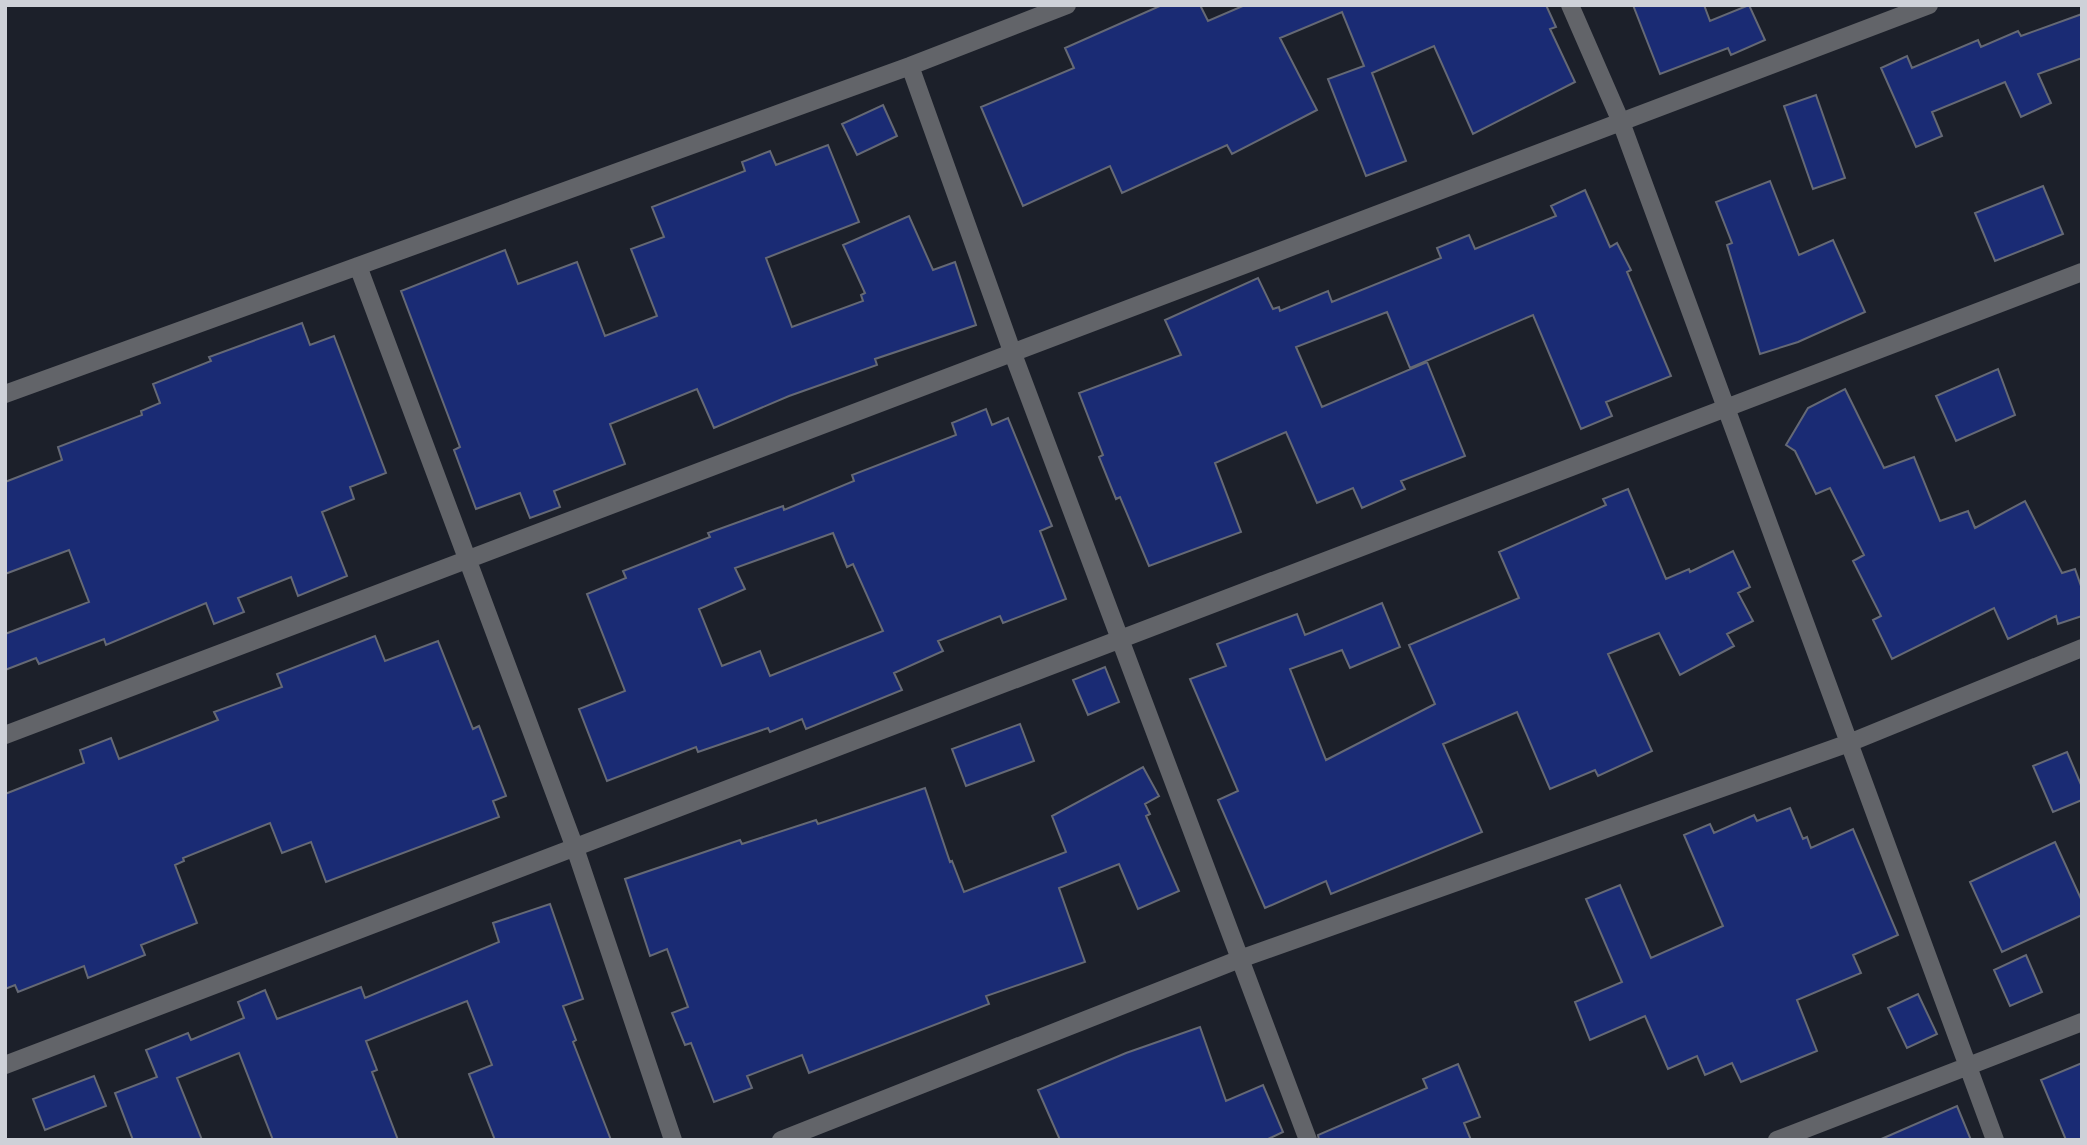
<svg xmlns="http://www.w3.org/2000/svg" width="2087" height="1145" viewBox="0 0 2087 1145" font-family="'Space Grotesk',sans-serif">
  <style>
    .building { fill: #1a2b74; stroke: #656975; stroke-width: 2; fill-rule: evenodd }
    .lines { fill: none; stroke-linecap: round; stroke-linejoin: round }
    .minor { stroke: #626469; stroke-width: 18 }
  </style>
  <rect width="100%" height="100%" fill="#1c202a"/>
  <path class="building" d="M 1162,5 L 1200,5 L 1208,21 L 1245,5 L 1546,5 L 1556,27 L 1550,29 L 1575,82 L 1473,134 L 1434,46 L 1372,73 L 1406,161 L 1366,176 L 1328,79 L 1364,66 L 1342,12 L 1280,38 L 1317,110 L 1232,154 L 1227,145 L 1122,193 L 1110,166 L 1023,206 L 981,107 L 1074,68 L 1065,48 Z
    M 1633,5 L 1704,5 L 1710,21 L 1749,5 L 1765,40 L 1731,55 L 1728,48 L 1660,74 Z
    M 2082,14 L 2082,58 L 2038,74 L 2051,103 L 2021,117 L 2005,82 L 1932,112 L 1942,136 L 1916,147 L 1881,68 L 1907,56 L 1912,68 L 1978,40 L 1981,47 L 2018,31 L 2021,36 Z
    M 1816,95 L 1845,178 L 1813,189 L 1784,106 Z
    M 883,105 L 897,136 L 857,155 L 842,124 Z
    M 828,145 L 859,222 L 766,258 L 792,327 L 863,301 L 861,295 L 865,293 L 843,245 L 909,216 L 933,270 L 955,262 L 976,325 L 875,359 L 877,365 L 789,396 L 714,428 L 697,389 L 610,424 L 625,464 L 554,491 L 560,507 L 530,518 L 520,493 L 476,509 L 454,450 L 460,447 L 401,291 L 505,250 L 518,284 L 577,262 L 605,336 L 657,316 L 631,249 L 664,237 L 652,207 L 745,171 L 742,162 L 770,151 L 776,165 Z
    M 1770,181 L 1799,255 L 1833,240 L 1865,312 L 1798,342 L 1760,354 L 1727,245 L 1732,243 L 1716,202 Z
    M 2043,186 L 2063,234 L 1995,261 L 1975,213 Z
    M 1585,190 L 1610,247 L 1617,243 L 1631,270 L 1627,272 L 1671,376 L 1606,402 L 1612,416 L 1581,429 L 1533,315 L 1410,368 L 1387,312 L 1296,347 L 1322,407 L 1427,362 L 1465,456 L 1401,481 L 1405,489 L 1362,508 L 1353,488 L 1317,503 L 1286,432 L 1215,463 L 1241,532 L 1149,566 L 1120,497 L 1116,499 L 1099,457 L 1103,455 L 1079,393 L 1181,355 L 1165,320 L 1258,278 L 1273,309 L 1279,307 L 1280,311 L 1328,291 L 1332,302 L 1441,258 L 1437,248 L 1469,235 L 1475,249 L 1556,216 L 1551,206 Z
    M 302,323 L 310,345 L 334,336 L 386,473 L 350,487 L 354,499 L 322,512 L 347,576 L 298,596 L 291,577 L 238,598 L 244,612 L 214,624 L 206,603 L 106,645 L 104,639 L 39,664 L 36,658 L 5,670 L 5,634 L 89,602 L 69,550 L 5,574 L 5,482 L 62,460 L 58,447 L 142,415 L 141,411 L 160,403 L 153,384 L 211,361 L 209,357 Z
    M 1998,369 L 2015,415 L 1956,441 L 1936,396 Z
    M 1845,389 L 1884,468 L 1914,457 L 1940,521 L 1968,511 L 1975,528 L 2025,501 L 2062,573 L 2075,569 L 2082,589 L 2082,616 L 2058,624 L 2056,616 L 2008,639 L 1994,608 L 1892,659 L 1873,620 L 1881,616 L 1853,561 L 1864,555 L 1830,488 L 1816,494 L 1795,451 L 1786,445 L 1808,408 Z
    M 986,409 L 992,425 L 1008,418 L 1052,526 L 1040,531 L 1066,599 L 1003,623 L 1000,616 L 938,641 L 943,651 L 894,673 L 902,690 L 806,729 L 802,719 L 770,732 L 768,728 L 698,752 L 696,747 L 607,781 L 579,709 L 625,691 L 587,594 L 626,578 L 623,571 L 710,537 L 708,533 L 783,506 L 784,510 L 854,481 L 852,475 L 956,435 L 952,423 ZM 833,533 L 847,567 L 853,564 L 883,631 L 770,676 L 760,651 L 722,666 L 699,609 L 745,589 L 735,568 Z
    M 1628,489 L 1666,579 L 1689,569 L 1690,572 L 1733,551 L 1750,587 L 1738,593 L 1753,621 L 1727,634 L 1734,646 L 1680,675 L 1659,633 L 1608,654 L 1652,751 L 1598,776 L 1595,770 L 1550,789 L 1517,712 L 1443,744 L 1482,832 L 1331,894 L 1326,881 L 1265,908 L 1218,800 L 1238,791 L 1190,679 L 1226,666 L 1217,644 L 1297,614 L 1305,635 L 1382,603 L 1400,647 L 1350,668 L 1342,650 L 1290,669 L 1326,760 L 1435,704 L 1409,645 L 1519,598 L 1499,552 L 1606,505 L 1603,499 Z
    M 375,636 L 385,661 L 438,641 L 473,729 L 479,726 L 506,796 L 493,801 L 499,817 L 326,882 L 311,842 L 282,853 L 270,823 L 183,858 L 184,861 L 175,865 L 197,923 L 141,945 L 145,955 L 88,978 L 84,966 L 18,992 L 15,985 L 5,989 L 5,794 L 84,763 L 80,750 L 111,738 L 119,759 L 218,720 L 214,712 L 282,687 L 277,674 Z
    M 1105,667 L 1119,702 L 1088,715 L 1073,680 Z
    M 1020,724 L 1034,761 L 966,786 L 952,749 Z
    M 2067,752 L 2082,787 L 2082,800 L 2053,812 L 2033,766 Z
    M 1143,767 L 1159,796 L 1145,804 L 1150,814 L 1146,816 L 1179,891 L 1138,909 L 1119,864 L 1059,888 L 1085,962 L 986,996 L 989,1004 L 809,1073 L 802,1055 L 747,1076 L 752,1088 L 714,1102 L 691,1043 L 685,1045 L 672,1013 L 688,1007 L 667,949 L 650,956 L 625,879 L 740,840 L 742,844 L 816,820 L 818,824 L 925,788 L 950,862 L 952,861 L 964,892 L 1066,852 L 1052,816 Z
    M 1790,808 L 1803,839 L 1807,837 L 1811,848 L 1853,829 L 1898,935 L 1853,955 L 1861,973 L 1797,1000 L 1817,1051 L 1741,1082 L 1732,1063 L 1705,1075 L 1697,1056 L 1668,1069 L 1645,1016 L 1590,1040 L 1575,1002 L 1622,982 L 1586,899 L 1620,885 L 1651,958 L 1723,926 L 1684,835 L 1710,824 L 1714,833 L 1754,815 L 1757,821 Z
    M 2055,842 L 2082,901 L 2082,915 L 2002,952 L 1970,882 Z
    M 550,904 L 583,999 L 563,1006 L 576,1040 L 573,1042 L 611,1140 L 495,1140 L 469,1074 L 492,1065 L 467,1001 L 366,1041 L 377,1070 L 372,1072 L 398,1140 L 273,1140 L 239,1053 L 177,1078 L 202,1140 L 133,1140 L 115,1093 L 157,1077 L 146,1050 L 188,1033 L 191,1040 L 244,1018 L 238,1002 L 265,990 L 277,1019 L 361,987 L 365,998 L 499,942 L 493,923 Z
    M 2026,955 L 2042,992 L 2010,1006 L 1994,970 Z
    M 1918,994 L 1937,1034 L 1907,1048 L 1888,1008 Z
    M 1200,1027 L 1226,1101 L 1263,1085 L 1283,1132 L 1266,1140 L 1060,1140 L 1038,1090 L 1126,1053 Z
    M 2082,1063 L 2082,1140 L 2066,1140 L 2041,1080 Z
    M 1458,1064 L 1480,1117 L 1464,1123 L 1471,1140 L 1319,1140 L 1318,1135 L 1427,1088 L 1423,1079 Z
    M 94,1076 L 106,1106 L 45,1130 L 33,1099 Z
    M 1957,1106 L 1971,1140 L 1879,1140 Z"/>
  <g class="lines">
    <path class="minor" d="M 1570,5 L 1621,122 L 1995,1140
      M 910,66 L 1013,354 L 1308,1140
      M 358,266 L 575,848 L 673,1140
      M 5,394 L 910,66 L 1067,5
      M 5,735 L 1929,5
      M 5,1065 L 2082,272
      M 781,1140 L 1240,959 L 1849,743 L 2082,648
      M 1777,1140 L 2082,1022"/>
  </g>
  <rect width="2087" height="1145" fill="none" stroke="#ced1d8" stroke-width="14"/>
</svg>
